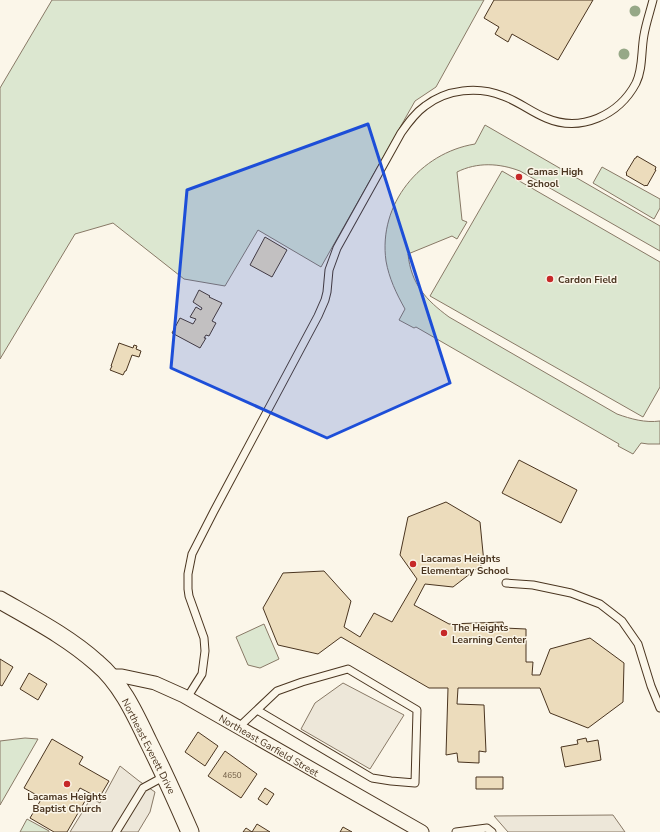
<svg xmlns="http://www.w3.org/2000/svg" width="660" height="832" viewBox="0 0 660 832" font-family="'Nunito Sans',sans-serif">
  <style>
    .green { fill: #dce7d0; stroke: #887966 }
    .parking { fill: #ede7d9; stroke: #887966 }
    .building { fill: #ecdcbc; stroke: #4a3520 }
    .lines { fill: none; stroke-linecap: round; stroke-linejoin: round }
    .service-casing { stroke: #4a3520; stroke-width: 9 }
    .minor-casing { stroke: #4a3520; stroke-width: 15 }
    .tertiary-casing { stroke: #4a3520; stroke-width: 19 }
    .service { stroke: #fbf6e9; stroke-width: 7 }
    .minor { stroke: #fbf6e9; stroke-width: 13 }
    .tertiary { stroke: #fbf6e9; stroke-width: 17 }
    .tree { fill: #96a887 }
    .marked { fill: #1d4ed8; fill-opacity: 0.2; stroke: #1d4ed8; stroke-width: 3; stroke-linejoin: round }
    .poi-dot { fill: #c62828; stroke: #fbf6e9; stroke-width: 1.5 }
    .labels { text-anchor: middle; stroke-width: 3; stroke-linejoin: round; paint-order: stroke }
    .number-label { font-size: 8px; fill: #725f47 }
    .poi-label { font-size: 10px; font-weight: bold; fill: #4a3520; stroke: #fbf6e9; text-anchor: start }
    .street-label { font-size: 10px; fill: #4a3520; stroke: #fbf6e9 }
  </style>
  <rect width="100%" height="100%" fill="#fbf6e9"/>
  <path class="green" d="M 52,0 L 484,0 L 436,87 L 415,101 L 321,267 L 258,230 L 225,286 L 184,279 L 113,223 L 75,234 L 0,359 L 0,88 Z
    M 485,125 L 660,226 L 660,251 L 520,171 C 499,163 477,162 457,172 L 462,220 L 467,222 L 457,239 L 452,236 L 408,254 C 411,284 426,300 449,317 L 617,414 C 631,419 645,423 660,421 L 660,444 L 648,444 L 641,443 L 633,454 L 618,446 L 619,444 L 416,327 L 414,328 L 399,320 L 405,309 C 396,293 389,278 386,261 C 378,204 420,153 475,144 Z
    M 602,167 L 660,199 L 660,208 L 654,219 L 593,183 Z
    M 502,171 L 660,262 L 660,387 L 643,417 L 430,296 Z
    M 264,624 L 279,659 L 260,668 L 248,665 L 236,637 Z
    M 25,738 L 38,739 L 0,805 L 0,741 Z
    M 27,819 L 49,831 L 49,832 L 20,832 Z"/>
  <path class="parking" d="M 343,683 L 404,715 L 370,769 L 301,729 L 315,703 Z
    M 120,766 L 139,781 L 155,792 L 150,812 L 138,832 L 70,832 L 91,798 L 100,803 Z
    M 613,815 L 625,832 L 508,832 L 494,816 Z"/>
  <path class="building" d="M 494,0 L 593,0 L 558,60 L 512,34 L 508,42 L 495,34 L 499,27 L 484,18 Z
    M 637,156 L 656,167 L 655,170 L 656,170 L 647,186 L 646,185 L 645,186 L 626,175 L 627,174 L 626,173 L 635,158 L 636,158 Z
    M 265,237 L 287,250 L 272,277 L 250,265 Z
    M 199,290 L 210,296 L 209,297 L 222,303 L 212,321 L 216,323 L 209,336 L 206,335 L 204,338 L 206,338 L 200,348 L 172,333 L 180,318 L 193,324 L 196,319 L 190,317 L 196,307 L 201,310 L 202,308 L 193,302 Z
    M 119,343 L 133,348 L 134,345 L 137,346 L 136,349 L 141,351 L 139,357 L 132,355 L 126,371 L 125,371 L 123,375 L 110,370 L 112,366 L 111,366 Z
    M 519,460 L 577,490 L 561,523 L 502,493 Z
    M 446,502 L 480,522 L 484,563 L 453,587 L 425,584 L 414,605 L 449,624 L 503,622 L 504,628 L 526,629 L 526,662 L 533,662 L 532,675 L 540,675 L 550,649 L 590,638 L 624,663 L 623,702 L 588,728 L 550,713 L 540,688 L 458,688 L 457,704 L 484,705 L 486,752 L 479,751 L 479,763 L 458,762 L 457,753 L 446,755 L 448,688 L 429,688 L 341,637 L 318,654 L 278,645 L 263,608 L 283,573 L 324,571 L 351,601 L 344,627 L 360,637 L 374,613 L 392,622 L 417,579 L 400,555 L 408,517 Z
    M 0,659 L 13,667 L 2,686 L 0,685 Z
    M 29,673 L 47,684 L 38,700 L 20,689 Z
    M 198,732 L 218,746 L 205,766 L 185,752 Z
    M 586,738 L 587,742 L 598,740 L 601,760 L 565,767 L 561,747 L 578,744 L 577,740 Z
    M 52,739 L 83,757 L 79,764 L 109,781 L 99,798 L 80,788 L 76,795 L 85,801 L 67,832 L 54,832 L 30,818 L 42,798 L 24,788 Z
    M 225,751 L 257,774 L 241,798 L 208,776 Z
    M 476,777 L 503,777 L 503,789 L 476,789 Z
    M 265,788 L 274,794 L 267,805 L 258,799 Z
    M 257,824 L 270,832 L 243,832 L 246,828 L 252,832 Z
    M 343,827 L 352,832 L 340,832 Z"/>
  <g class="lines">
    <defs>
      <path id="service" d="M 506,583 L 533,585 L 571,593 L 600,604 L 622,621 L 638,644 L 651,686 L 660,708
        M 187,698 L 202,674 L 205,651 L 204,638 L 189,596 L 188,589 L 188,574 L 192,554 L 214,511 L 318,316 L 325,300 L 327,292 L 329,270 L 337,248 L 401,133 C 408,123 415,113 425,106 C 447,89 478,86 503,96 C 518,101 531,112 546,118 C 581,133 619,115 636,83 C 643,69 641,51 644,35 C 646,23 650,12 653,0
        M 239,727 L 277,691 L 302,682 L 348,669 L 417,710 L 415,783 L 391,781 L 372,778 L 257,710
        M 116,832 L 143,788 L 165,776
        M 456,832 L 487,828 L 492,832"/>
      <path id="minor" d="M 110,676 L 122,676 L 155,683 L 184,696 L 422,832"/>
      <path id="tertiary" d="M 0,600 C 33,619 68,637 97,663 C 121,683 135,714 148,741 C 163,771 177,802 190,832"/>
    </defs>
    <use href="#service" class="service-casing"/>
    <use href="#minor" class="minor-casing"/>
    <use href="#tertiary" class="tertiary-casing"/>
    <use href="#service" class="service"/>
    <use href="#minor" class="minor"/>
    <use href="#tertiary" class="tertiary"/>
  </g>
  <g class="tree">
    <circle cx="635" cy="11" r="5.5"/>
    <circle cx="624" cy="54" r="5.5"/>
  </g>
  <path class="marked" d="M 368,124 L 450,383 L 327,438 L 171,368 L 187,190 Z"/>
  <g class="poi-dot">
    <circle cx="519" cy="177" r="4"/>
    <circle cx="550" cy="279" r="4"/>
    <circle cx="413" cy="564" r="4"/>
    <circle cx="444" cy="633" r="4"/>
    <circle cx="67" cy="784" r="4"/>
  </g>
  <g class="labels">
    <g class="number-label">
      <text x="232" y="778">4650</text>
    </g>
    <g class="poi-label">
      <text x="527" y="175">Camas High<tspan x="527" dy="12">School</tspan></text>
      <text x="558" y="283">Cardon Field</text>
      <text x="421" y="562">Lacamas Heights<tspan x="421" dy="12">Elementary School</tspan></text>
      <text x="452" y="631">The Heights<tspan x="452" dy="12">Learning Center</tspan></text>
      <text x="67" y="800" text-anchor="middle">Lacamas Heights<tspan x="67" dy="12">Baptist Church</tspan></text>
    </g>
    <g class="street-label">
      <text transform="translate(269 745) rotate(30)" y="4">Northeast Garfield Street</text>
      <text transform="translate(149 746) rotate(63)" y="4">Northeast Everett Drive</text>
    </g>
  </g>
</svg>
